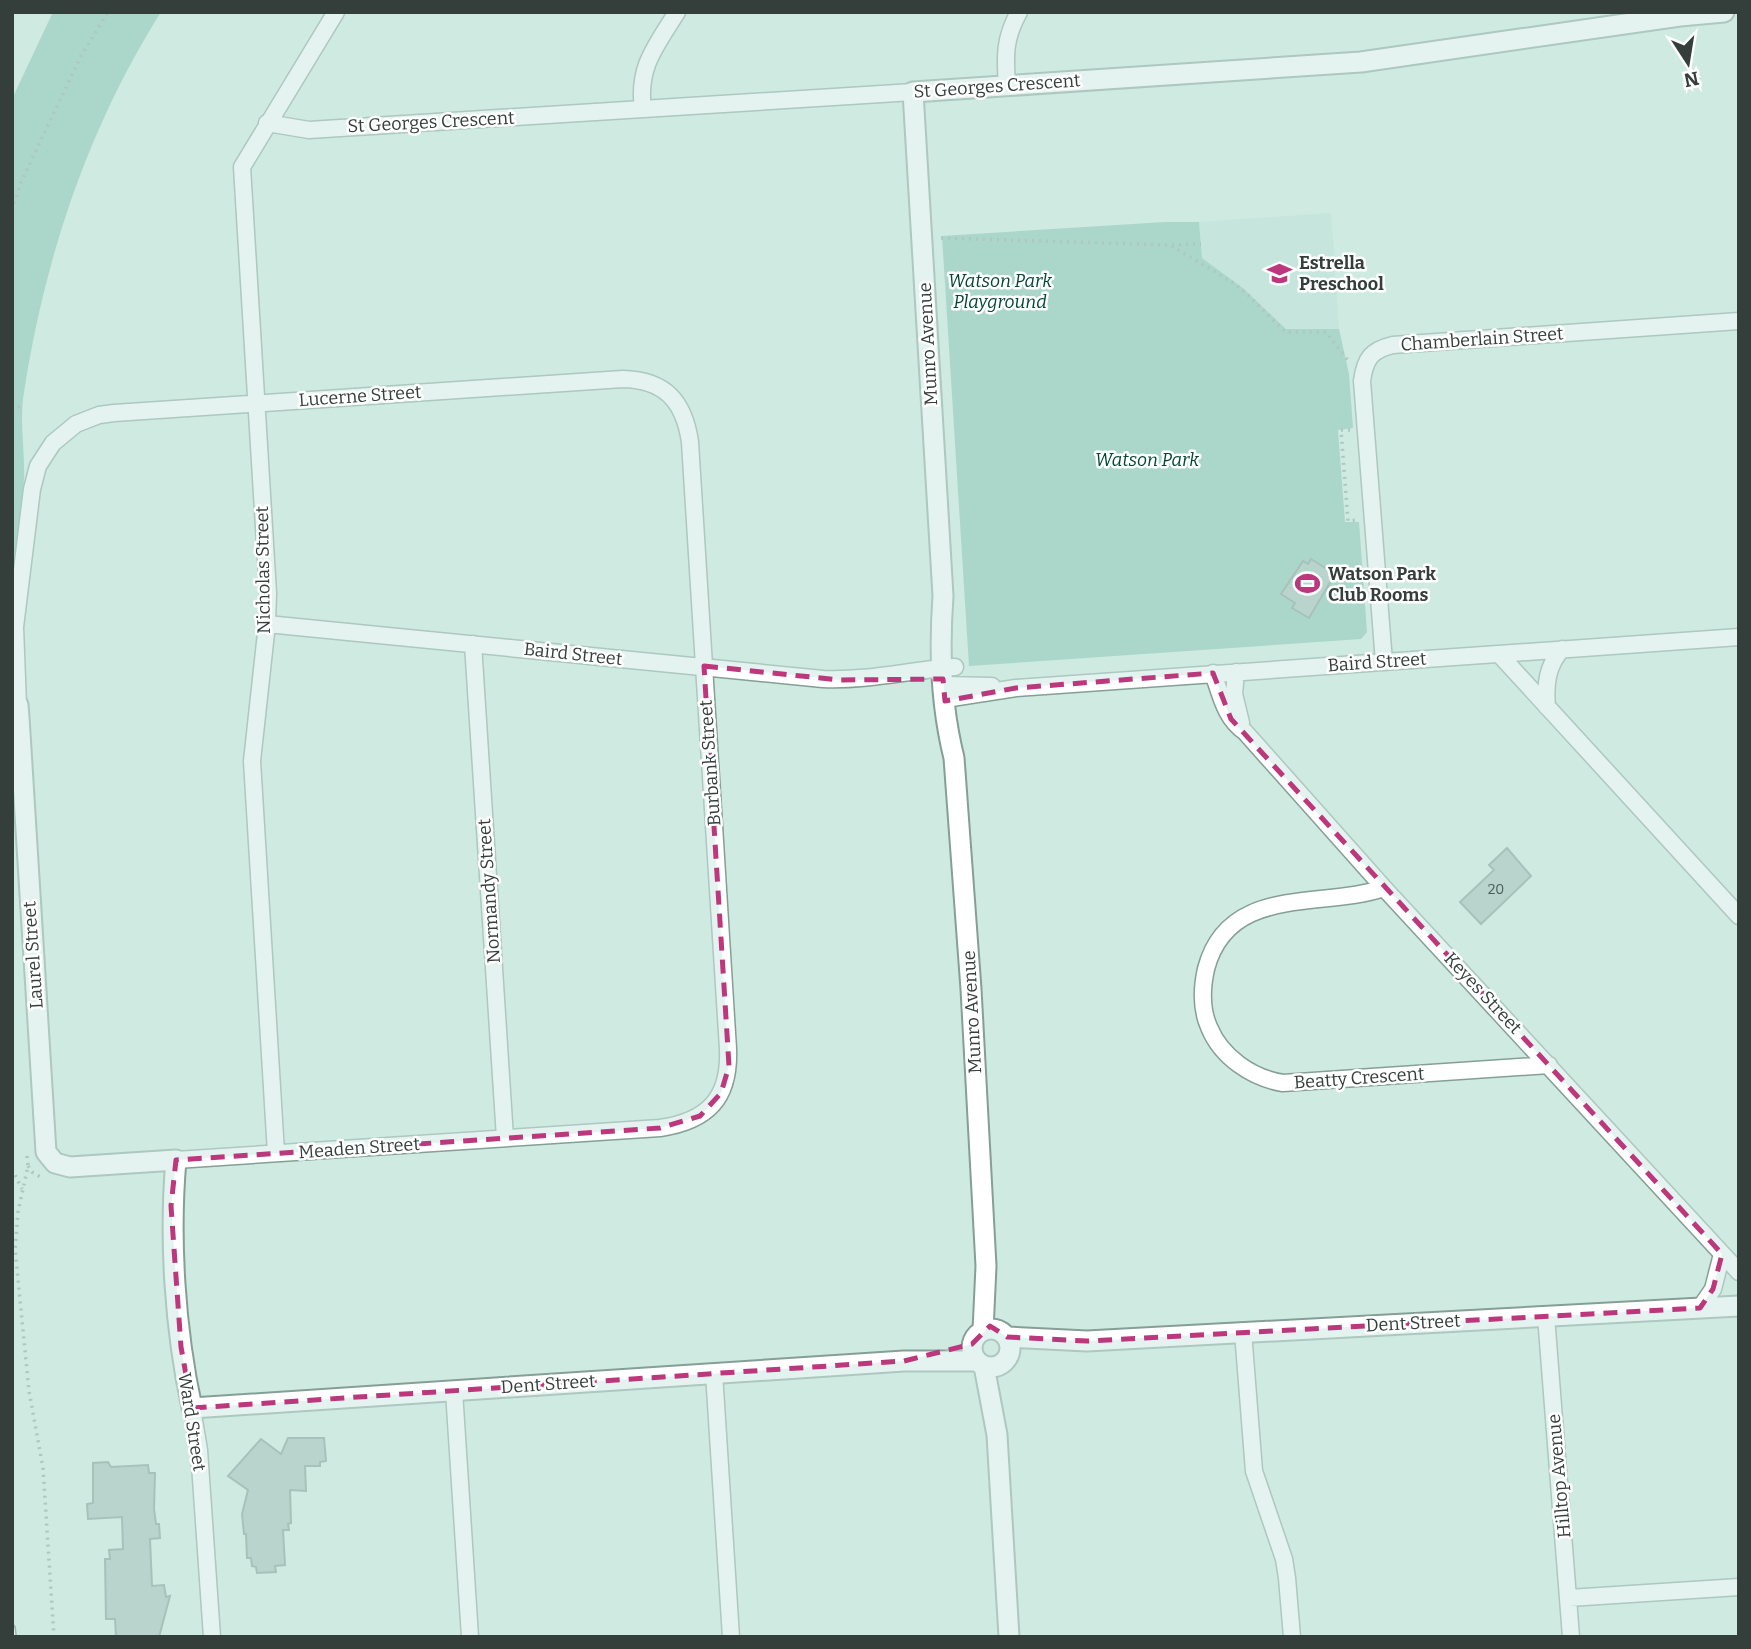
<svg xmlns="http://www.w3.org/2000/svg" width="1751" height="1649" viewBox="0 0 1751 1649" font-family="Bitter,serif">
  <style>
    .built { fill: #bce1d4 }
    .green { fill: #82c0ad }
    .building { fill: #9fbbb1; stroke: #779289; stroke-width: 2 }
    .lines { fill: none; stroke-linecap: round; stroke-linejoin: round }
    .minor-casing { stroke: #859f96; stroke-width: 19 }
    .tertiary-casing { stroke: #859f96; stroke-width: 23 }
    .path { stroke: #889d96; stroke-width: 3.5; stroke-dasharray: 2 5; stroke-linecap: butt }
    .minor { stroke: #fff; stroke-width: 16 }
    .tertiary { stroke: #fff; stroke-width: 19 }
    .rail-casing { stroke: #687974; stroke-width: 8 }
    .rail { stroke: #fff; stroke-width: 5; stroke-dasharray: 16; stroke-linecap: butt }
    .marked { fill: none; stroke: #bc377c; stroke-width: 5; stroke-dasharray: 14 9; stroke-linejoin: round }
    .labels { text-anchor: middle; stroke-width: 5; stroke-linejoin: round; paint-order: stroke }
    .number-label { font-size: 14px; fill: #4f5e59 }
    .street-label { font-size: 18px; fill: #343f3c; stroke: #fff }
    .poi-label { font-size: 18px; font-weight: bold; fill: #343f3c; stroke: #fff; text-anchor: start }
    .park-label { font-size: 18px; font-style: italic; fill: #024637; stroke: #fff }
  </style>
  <rect width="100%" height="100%" fill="#ceeae1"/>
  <path class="built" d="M 1331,213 L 1339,329 L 1286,329 L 1243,288 L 1202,258 L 1199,222 Z"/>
  <path class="green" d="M 53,12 L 161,12 C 87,129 43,263 23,399 C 20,425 25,453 24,479 C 22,511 16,543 12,574 L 12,99 Z
    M 1165,222 L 1199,222 L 1202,258 L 1243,288 L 1286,329 L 1339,329 L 1349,374 L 1353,428 L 1338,430 L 1345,522 L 1359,522 L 1367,632 L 1361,639 L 969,666 L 942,236 Z"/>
  <path class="building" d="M 1311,559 L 1335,574 L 1309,618 L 1292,608 L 1295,603 L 1281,594 L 1303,561 L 1308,564 Z
    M 1507,848 L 1531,876 L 1481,924 L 1460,902 L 1494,870 L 1489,865 Z
    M 288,1438 L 324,1438 L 326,1461 L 320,1462 L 320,1466 L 305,1466 L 306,1491 L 290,1490 L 291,1523 L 288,1524 L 289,1530 L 283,1530 L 285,1565 L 275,1566 L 276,1572 L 257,1573 L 256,1567 L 252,1566 L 251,1558 L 247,1558 L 246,1534 L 244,1534 L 242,1514 L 248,1490 L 228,1476 L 261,1439 L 281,1454 Z
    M 108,1462 L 111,1467 L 148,1465 L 149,1473 L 155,1473 L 154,1509 L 156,1524 L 159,1524 L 160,1538 L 150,1539 L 152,1586 L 164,1585 L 166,1597 L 170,1596 L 159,1637 L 116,1637 L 115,1619 L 106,1619 L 105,1559 L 110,1559 L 109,1550 L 123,1549 L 122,1517 L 88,1519 L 87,1504 L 93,1503 L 93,1463 Z"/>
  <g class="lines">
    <defs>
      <path id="minor" d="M 1007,86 C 1005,56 1004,39 1019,12
        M 643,109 C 637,67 656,46 677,12
        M 267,123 L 309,130 L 913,92
        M 267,624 L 823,679 C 868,681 910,670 955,667
        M 473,644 L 505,1138
        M 1499,654 L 1739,916
        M 1384,662 L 1362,381 C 1365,359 1371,350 1393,345 L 1739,321
        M 1236,672 L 1234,694 L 1241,723
        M 1213,673 C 1221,696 1225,718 1245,732 L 1384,888 L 1739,1272
        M 944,685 L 992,686
        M 945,699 L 1016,688 L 1739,637
        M 18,705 L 15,627 L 32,489 L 38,466 L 53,443 L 76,424 L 99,415 L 114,413 L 623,379 C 665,380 684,401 690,442 L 728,1049 C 730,1098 708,1121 660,1128 L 176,1160
        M 1547,707 C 1545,684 1547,666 1562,649
        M 1384,888 C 1322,909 1228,884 1206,969 C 1202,987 1201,1009 1209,1027 C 1221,1057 1252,1078 1283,1083 L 1549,1065
        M 276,1153 L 252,761 L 267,624 L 268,593 L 242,167 L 336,12
        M 1700,1308 L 1713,1289 L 1722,1254
        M 1546,1316 L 1571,1637
        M 1243,1332 L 1254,1471 L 1284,1559 L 1287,1578 L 1292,1637
        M 714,1373 L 731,1637
        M 454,1391 L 470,1637
        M 192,1408 L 199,1450 L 212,1637
        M 1569,1598 L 1739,1587"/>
      <path id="tertiary" d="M 12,706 L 18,705 L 19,717 L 46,1152 L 55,1163 L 70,1167 L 176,1160 C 169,1239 175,1330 192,1408 L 904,1361 L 976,1361
        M972 1348a19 19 0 1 1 38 0a19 19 0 1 1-38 0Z
        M 983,1331 L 986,1266 L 971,989 L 954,758 C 941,706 939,650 943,596 L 913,92 L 1361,62 L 1680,16 L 1724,12
        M 1007,1337 L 1087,1341 L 1739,1306
        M 984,1366 L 997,1435 L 1009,1637"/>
    </defs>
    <use href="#minor" class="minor-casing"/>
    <use href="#tertiary" class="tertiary-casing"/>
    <path class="path" d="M 12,210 L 21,182 L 81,56 L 108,12
      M 941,238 L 1170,245 L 1235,284 L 1248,295 L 1285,332 L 1326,332 L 1349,362
      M 1172,245 L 1201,244
      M 12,411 L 23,404
      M 1350,430 L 1341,430 L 1348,521 L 1357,520
      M 27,1156 L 28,1166 L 18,1212 L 15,1249 L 29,1391 L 43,1468 L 54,1637
      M 28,1166 L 32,1172 L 42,1178
      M 12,1169 L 22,1189"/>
    <use href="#minor" class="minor"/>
    <use href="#tertiary" class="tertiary"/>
    <defs>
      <path id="rail" d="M 12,1628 L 13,1637"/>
    </defs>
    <use href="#rail" class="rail-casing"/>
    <use href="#rail" class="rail"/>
  </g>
  <path d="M0 0H1751V1649H0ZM 704,666 L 840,680 L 943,679 L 945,701 L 1016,688 L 1213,673 L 1231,719 L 1722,1254 L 1713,1289 L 1700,1308 L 1087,1341 L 1007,1337 L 990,1326 L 972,1344 L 904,1361 L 192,1408 L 181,1347 L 171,1206 L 176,1160 L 660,1128 L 700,1116 L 721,1093 L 729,1066 Z" fill="#ceeae1" fill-opacity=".55" fill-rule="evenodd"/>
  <path class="marked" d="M 704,666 L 840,680 L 943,679 L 945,701 L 1016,688 L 1213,673 L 1231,719 L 1722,1254 L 1713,1289 L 1700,1308 L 1087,1341 L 1007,1337 L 990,1326 L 972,1344 L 904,1361 L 192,1408 L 181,1347 L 171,1206 L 176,1160 L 660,1128 L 700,1116 L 721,1093 L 729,1066 Z"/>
  <defs>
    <symbol id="school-bare" viewBox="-9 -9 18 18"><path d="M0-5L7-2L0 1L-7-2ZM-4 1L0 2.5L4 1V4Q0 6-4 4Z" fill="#bc377c" stroke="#fff" stroke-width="2.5" paint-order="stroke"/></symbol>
    <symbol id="stadium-bare" viewBox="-9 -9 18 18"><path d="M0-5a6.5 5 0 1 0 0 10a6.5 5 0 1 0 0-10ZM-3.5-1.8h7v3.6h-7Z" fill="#bc377c" stroke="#fff" stroke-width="2.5" paint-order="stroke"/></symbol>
  </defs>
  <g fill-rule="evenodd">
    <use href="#school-bare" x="1262" y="256" width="35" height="35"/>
    <use href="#stadium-bare" x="1290" y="566" width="35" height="35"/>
  </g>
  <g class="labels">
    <g class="number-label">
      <text x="1496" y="894">20</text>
    </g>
    <g class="street-label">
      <text transform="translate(997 86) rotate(-4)" y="6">St Georges Crescent</text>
      <text transform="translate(431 122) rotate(-3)" y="6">St Georges Crescent</text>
      <text transform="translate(1482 339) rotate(-4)" y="6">Chamberlain Street</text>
      <text transform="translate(928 344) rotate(-93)" y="6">Munro Avenue</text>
      <text transform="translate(360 396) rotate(-4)" y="6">Lucerne Street</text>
      <text transform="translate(263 570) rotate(-91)" y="6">Nicholas Street</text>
      <text transform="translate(573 654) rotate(6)" y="6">Baird Street</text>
      <text transform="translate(1377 662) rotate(-4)" y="6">Baird Street</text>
      <text transform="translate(710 763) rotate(-94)" y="6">Burbank Street</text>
      <text transform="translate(489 891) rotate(-94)" y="6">Normandy Street</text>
      <text transform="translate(33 955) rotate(-94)" y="6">Laurel Street</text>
      <text transform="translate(1483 993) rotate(47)" y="6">Keyes Street</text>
      <text transform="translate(972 1012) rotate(-93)" y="6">Munro Avenue</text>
      <text transform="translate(1359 1078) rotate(-4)" y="6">Beatty Crescent</text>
      <text transform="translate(359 1148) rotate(-4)" y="6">Meaden Street</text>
      <text transform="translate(1413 1323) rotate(-3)" y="6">Dent Street</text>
      <text transform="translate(548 1384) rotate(-4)" y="6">Dent Street</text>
      <text transform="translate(192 1422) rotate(81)" y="6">Ward Street</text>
      <text transform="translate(1559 1476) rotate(-95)" y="6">Hilltop Avenue</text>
    </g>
    <g class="poi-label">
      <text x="1299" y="269">Estrella<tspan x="1299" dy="21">Preschool</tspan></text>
      <text x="1328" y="580">Watson Park<tspan x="1328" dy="21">Club Rooms</tspan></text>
    </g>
    <g class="park-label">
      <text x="1000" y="287">Watson Park<tspan x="1000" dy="21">Playground</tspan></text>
      <text x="1147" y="466">Watson Park</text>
    </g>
  </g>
  <rect width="1751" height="1649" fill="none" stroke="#343f3c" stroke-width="28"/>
  <g transform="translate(1688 63) rotate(168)" stroke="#ffffff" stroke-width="5" paint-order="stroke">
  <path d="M0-5L12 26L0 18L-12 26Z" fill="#343f3c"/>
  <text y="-10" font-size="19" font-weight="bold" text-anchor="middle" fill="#343f3c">N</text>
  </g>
</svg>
